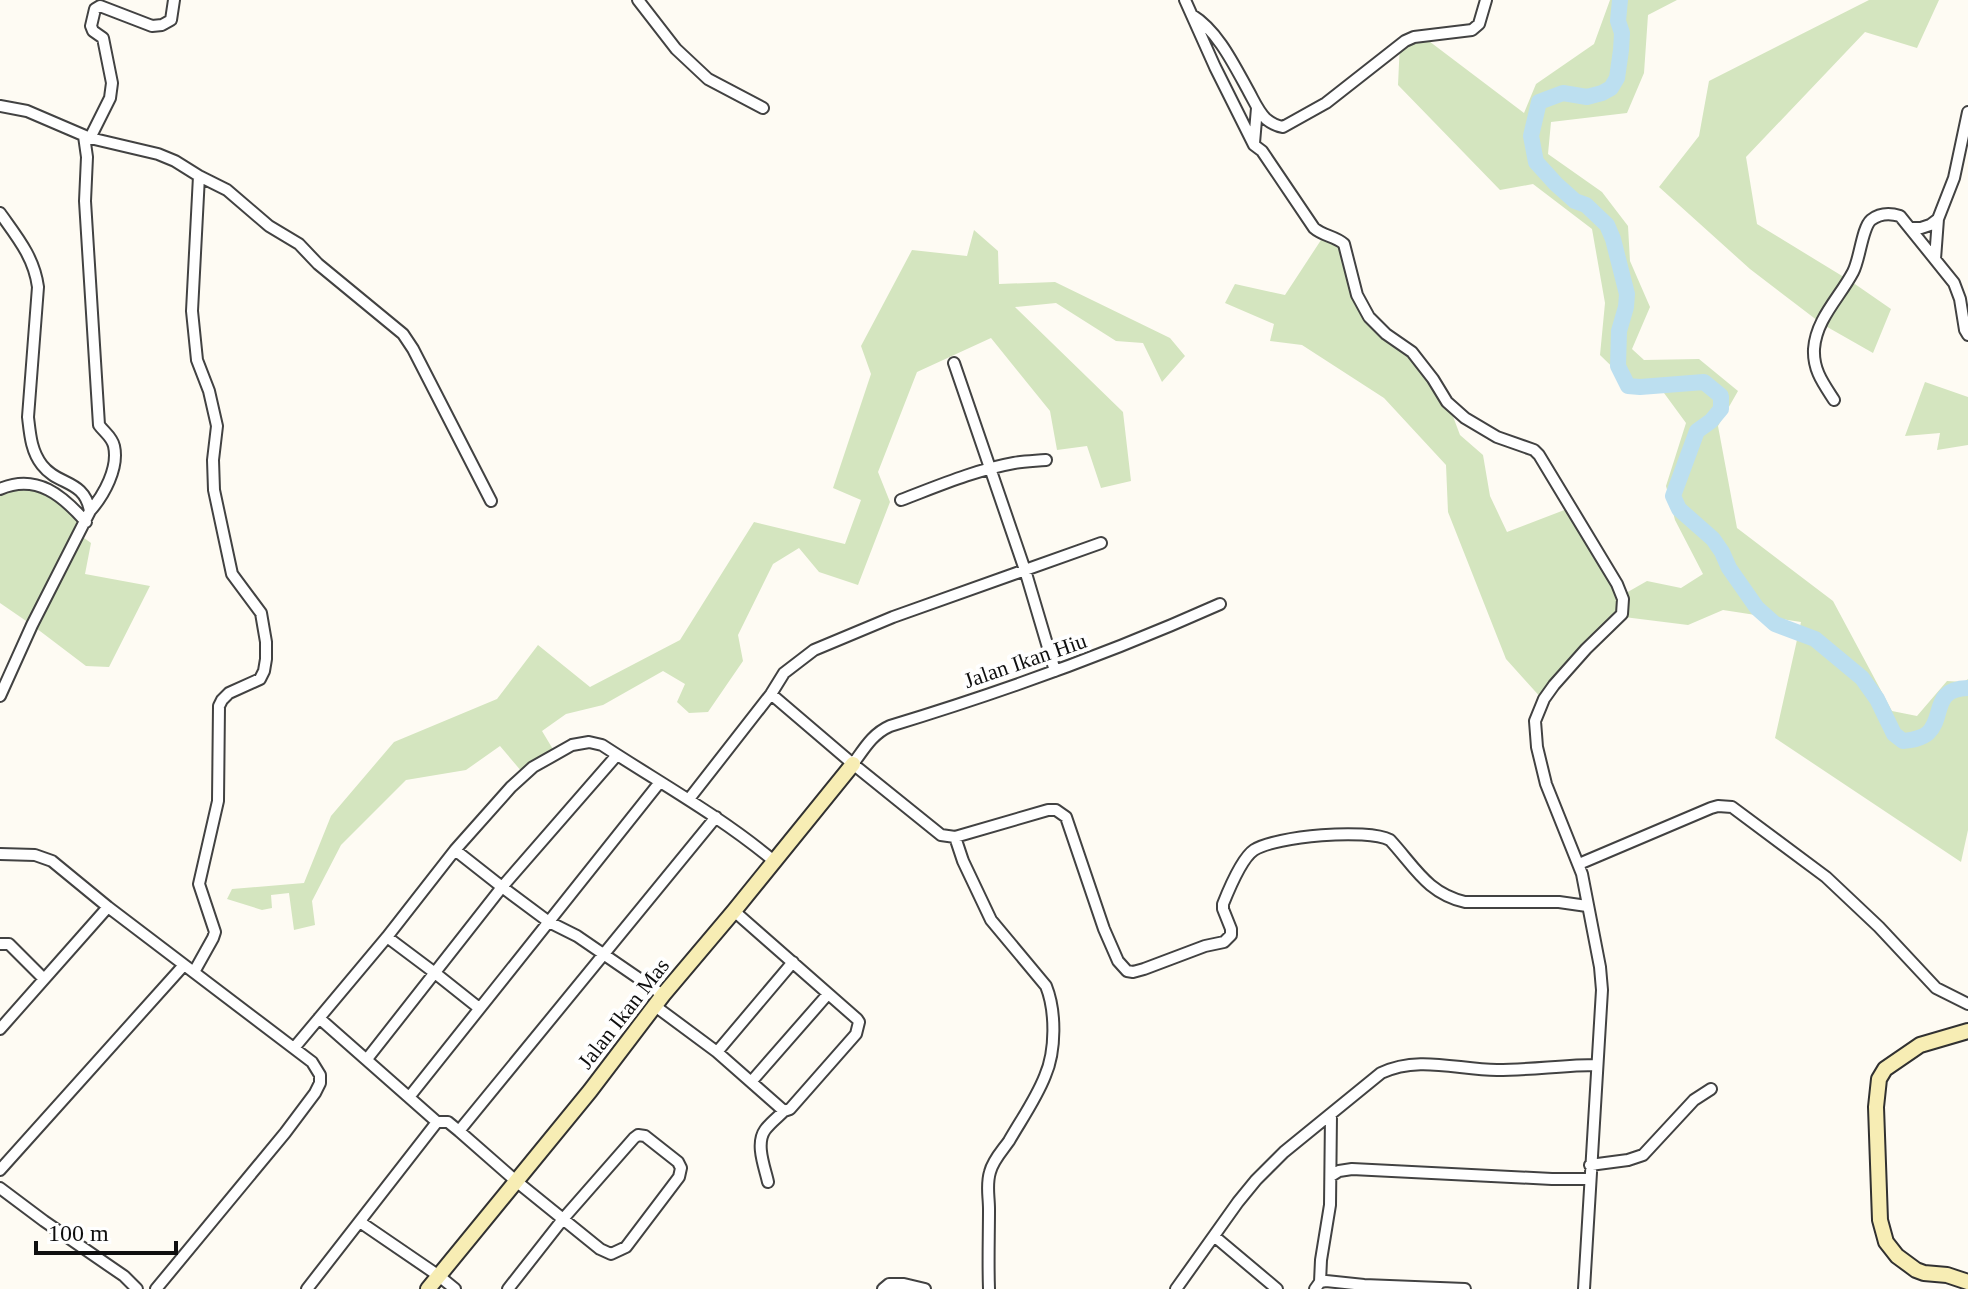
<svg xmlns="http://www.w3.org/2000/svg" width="1968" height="1289" viewBox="0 0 1968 1289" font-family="Georgia,serif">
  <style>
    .green { fill: #d4e5bf }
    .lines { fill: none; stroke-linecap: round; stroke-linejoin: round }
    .river { stroke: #bcdff0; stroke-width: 16 }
    .street-casing { stroke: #424242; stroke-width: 14 }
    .secondary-casing { stroke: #313131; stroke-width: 18 }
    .street { stroke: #fff; stroke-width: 10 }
    .secondary { stroke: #f7edb4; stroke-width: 14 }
    .labels { text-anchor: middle; stroke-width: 8; stroke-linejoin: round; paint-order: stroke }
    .street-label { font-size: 22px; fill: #0f0f0f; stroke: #fff }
  </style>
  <rect width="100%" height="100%" fill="#fefbf3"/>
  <path class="green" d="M 1610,0 L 1677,0 L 1648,15 L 1644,73 L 1627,113 L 1551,122 L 1548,154 L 1602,192 L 1628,226 L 1630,261 L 1650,307 L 1632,349 L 1644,360 L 1699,359 L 1738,391 L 1718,426 L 1737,528 L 1833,601 L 1892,711 L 1917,716 L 1947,681 L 1964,682 L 1968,679 L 1968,830 L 1961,862 L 1775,738 L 1801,622 L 1723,610 L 1688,625 L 1616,616 L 1543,700 L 1506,659 L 1448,512 L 1446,465 L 1384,398 L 1302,345 L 1270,341 L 1274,324 L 1225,303 L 1235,284 L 1285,295 L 1321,240 L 1337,243 L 1344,249 L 1367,316 L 1403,348 L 1451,411 L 1460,435 L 1483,455 L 1490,496 L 1507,532 L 1567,509 L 1619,597 L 1647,581 L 1681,588 L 1703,574 L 1675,520 L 1666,486 L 1686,423 L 1664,393 L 1636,390 L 1600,355 L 1605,303 L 1592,229 L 1533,184 L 1500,190 L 1398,85 L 1400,42 L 1417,32 L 1524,113 L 1536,84 L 1594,44 Z
    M 1869,0 L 1939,0 L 1917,48 L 1865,32 L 1746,157 L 1757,224 L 1852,282 L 1891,309 L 1873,353 L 1822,324 L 1750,269 L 1659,187 L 1699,136 L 1709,81 Z
    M 974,230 L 998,251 L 999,284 L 1055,282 L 1170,338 L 1185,356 L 1162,382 L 1143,343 L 1116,341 L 1056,303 L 1015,307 L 1123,412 L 1131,481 L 1101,488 L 1087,446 L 1057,450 L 1050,411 L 991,338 L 917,372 L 878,472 L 890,502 L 858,585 L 819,572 L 799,548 L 773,564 L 738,635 L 743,661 L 708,712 L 689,713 L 677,702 L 685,684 L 663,671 L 603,705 L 566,714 L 542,731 L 554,751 L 522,772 L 500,746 L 466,770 L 406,780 L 341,845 L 312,901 L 315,925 L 294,930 L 289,893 L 271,895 L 272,908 L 262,910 L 227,899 L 232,889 L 304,883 L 331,816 L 394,742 L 497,699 L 538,645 L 590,687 L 680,640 L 754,522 L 845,544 L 861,500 L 833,488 L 871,374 L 861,346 L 912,250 L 967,256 Z
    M 1925,382 L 1968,397 L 1968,445 L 1937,450 L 1940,433 L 1905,436 Z
    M 31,485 L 71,508 L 85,524 L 80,535 L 91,543 L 85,574 L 150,586 L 109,667 L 86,666 L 32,625 L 0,603 L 0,491 Z"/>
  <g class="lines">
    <path class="river" d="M 1620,0 L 1618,21 L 1622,33 L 1621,50 L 1617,78 L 1611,88 L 1602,93 L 1587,97 L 1563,93 L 1539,102 L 1531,136 L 1536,162 L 1556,184 L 1575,201 L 1586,205 L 1607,225 L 1613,239 L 1627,294 L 1626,307 L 1619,331 L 1618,366 L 1628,386 L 1640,387 L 1704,382 L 1721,396 L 1721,409 L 1711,421 L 1697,431 L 1673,496 L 1679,509 L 1713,539 L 1722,552 L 1729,568 L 1757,608 L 1775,624 L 1815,639 L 1862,678 L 1877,699 L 1894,734 L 1903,741 C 1911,740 1921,739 1928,733 C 1945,717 1931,689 1968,688"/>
    <defs>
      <path id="street" d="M 638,0 L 676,49 L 708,79 L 763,108
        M 1185,0 L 1215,67 L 1254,145 L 1262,151 L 1314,228 C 1323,236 1335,236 1344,244 L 1357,295 L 1369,317 L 1386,334 L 1412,352 L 1433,379 L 1447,402 L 1465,418 L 1497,437 L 1534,450 L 1539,455 L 1617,584 L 1623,599 L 1622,614 L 1586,649 L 1554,685 L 1544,699 L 1535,721 L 1537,747 L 1546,784 L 1582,874 L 1600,967 L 1602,990 L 1584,1289
        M 1192,15 C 1218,31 1234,65 1249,92 C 1254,101 1258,111 1266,119 C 1271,123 1276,126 1283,127 L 1326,103 L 1405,41 L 1414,37 L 1472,30 L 1479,24 L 1486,0
        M 0,106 L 27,111 L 90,138 L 158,154 L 175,161 L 199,176 L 227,190 L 269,226 L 299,244 L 318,264 L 403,334 L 413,349 L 491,501
        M 84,136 L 87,157 L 85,201 L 99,425 C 104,432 112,437 114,446 C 119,468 104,495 90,511
        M 90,138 L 110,98 L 112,83 L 103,38 L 93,31 L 91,26 L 95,9 L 100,6 L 152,26 L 162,25 L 171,20 L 174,0
        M 1254,143 L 1257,108
        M 0,213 C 17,237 34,257 38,287 L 28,417 C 30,434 31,451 42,465 C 58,486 84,479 90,511 L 32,625 L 0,696
        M 1911,228 L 1921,228 L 1930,225 L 1938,219 L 1954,178 L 1968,112
        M 1935,259 L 1938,219
        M 954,363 L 1025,570 L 1055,671
        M 1834,400 C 1823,383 1813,370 1814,349 C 1816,319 1840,297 1853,272 C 1860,259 1862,228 1871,220 C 1880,213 1890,213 1900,216 L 1954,283 L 1960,299 L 1965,330 L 1968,335
        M 0,489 C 37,473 63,496 86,522
        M 901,500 C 938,486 975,470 1014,463 C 1025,461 1035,461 1046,460
        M 771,694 L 853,764 L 941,835 L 955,837 L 1048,810 L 1056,810 L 1066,817 L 1104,929 L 1118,961 L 1127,971 L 1133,972 L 1144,969 L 1205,946 L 1224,942 L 1231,935 L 1231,929 L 1223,909 L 1223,904 C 1229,889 1242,858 1254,850 C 1276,836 1367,828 1390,840 C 1415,867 1427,893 1465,902 L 1559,902 L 1587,906
        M 853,764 C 864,749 872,734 890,726 C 1002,692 1113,652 1220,604
        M 689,799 L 771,694 L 784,673 L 814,650 L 893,617 L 1101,543
        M 955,837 L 963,861 L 991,920 L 1046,986 C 1056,1011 1056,1051 1045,1076 C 1036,1099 1021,1120 1009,1141 C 1002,1151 993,1160 990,1172 C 986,1185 989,1196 989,1209 C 989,1236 988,1262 989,1289
        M 455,850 L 502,887 L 549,922 L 577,936 L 663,995
        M 0,854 L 35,855 L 52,861 L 108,907 L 312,1062 L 320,1075 L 320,1083 L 315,1093 L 285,1133 L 156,1289
        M 1579,864 L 1711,808 L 1718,806 L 1732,807 L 1826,877 L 1879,927 L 1936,988 L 1968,1004
        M 387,937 L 435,973 L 479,1008
        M 0,944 L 9,944 L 44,979
        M 194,972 L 213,938 L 215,932 L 199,884 L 218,801 L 219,706 L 222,700 L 229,693 L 260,679 L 264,671 L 266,659 L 266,642 L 261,613 L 232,574 L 214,490 L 213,460 L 217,426 L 209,391 L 197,360 L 192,311 L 199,176
        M 655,1006 L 717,1052 L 784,1111 L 790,1109 L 856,1034 L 859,1022 L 857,1019 L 734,911
        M 319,1018 L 437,1122 L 448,1122 L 459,1131 L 516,1181 L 600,1249 L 611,1254 L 626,1247 L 679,1177 L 681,1168 L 678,1162 L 645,1136 L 638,1135 L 634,1138 L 563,1219 L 508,1289
        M 0,1029 L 108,907
        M 294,1048 L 387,937 L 455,850 L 511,787 L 533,767 L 572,745 L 589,742 L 602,745 C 660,783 720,816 774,861
        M 717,1052 L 793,962
        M 367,1059 L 502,887 L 617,755
        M 751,1082 L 828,994
        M 410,1096 L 660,782
        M 459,1131 L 716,817
        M 1590,1165 L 1628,1160 L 1643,1155 L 1694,1100 L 1711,1089
        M 0,1170 L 184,965
        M 1331,1176 L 1339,1171 L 1352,1169 L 1552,1179 L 1590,1179
        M 768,1182 C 765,1168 755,1144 765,1130 C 770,1123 778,1117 784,1111
        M 0,1188 L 44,1221 L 124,1276 L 137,1289
        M 360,1222 L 439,1276 L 455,1289
        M 1214,1236 L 1277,1289
        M 1320,1282 L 1321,1260 L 1330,1205 L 1331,1115
        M 307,1289 L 437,1122
        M 883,1289 L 889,1284 L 904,1284 L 925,1289
        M 1176,1289 L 1238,1202 L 1256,1180 L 1284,1152 L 1381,1073 C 1419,1055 1458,1070 1497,1070 C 1531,1070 1564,1065 1597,1065
        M 1315,1289 L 1320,1282 L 1326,1281 L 1364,1285 L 1465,1289"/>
      <path id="secondary" d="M 1968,1031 L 1920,1045 L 1885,1069 L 1879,1079 L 1876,1107 L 1880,1220 L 1886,1242 L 1897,1256 L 1916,1270 L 1924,1273 L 1947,1275 L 1968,1282
        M 428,1289 L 590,1091 L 663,995 L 734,911 L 853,764"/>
    </defs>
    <use href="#street" class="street-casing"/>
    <use href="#secondary" class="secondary-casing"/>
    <use href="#street" class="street"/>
    <use href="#secondary" class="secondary"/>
  </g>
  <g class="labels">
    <g class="street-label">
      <text transform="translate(1025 660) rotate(-19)" y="8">Jalan Ikan Hiu</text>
      <text transform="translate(623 1013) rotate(-52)" y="8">Jalan Ikan Mas</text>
    </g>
  </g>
  <path d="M36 1241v12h140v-12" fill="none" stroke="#0f0f0f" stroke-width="4"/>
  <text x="48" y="1241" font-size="24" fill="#0f0f0f" stroke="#ffffff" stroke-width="6" paint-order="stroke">100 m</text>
</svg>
